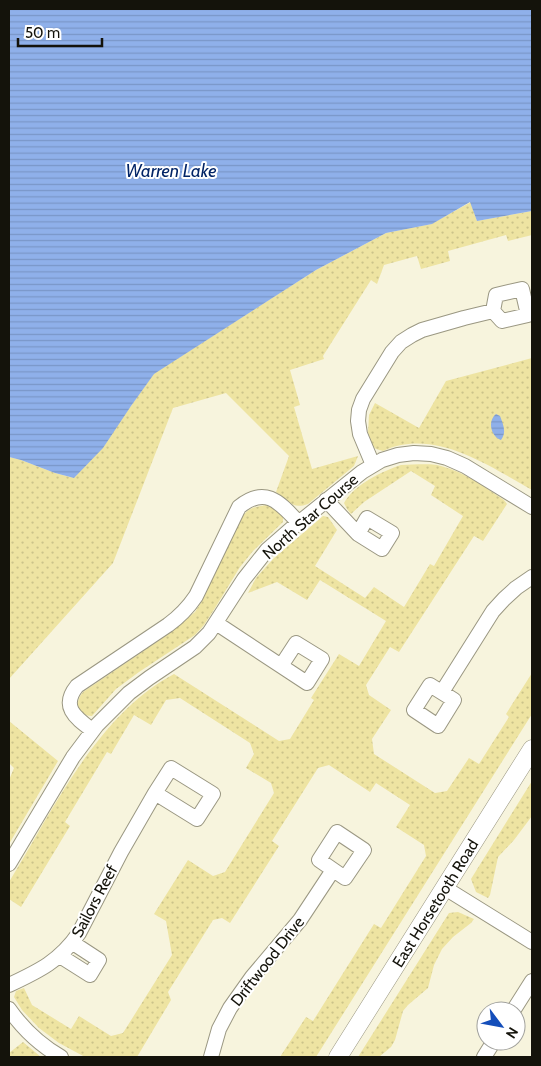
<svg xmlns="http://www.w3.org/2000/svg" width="541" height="1066" viewBox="0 0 541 1066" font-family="Cabin,sans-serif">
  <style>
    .grass { fill: url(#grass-dots) }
    .water { fill: url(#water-rules) }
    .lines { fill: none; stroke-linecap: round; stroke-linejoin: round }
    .minor-casing { stroke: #9a9782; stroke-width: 16 }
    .major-casing { stroke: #9a9782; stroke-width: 19 }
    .minor { stroke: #fff; stroke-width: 14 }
    .major { stroke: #fff; stroke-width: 18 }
    .labels { text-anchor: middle; stroke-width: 4; stroke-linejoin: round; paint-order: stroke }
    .street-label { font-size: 16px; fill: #14130b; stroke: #fff }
    .water-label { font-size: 18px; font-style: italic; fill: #022466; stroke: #fff }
  </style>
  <defs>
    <pattern id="grass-dots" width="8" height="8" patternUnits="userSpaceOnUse" patternTransform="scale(1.25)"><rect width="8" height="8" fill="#eee4a2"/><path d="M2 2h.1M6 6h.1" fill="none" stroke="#cbc38a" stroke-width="1.8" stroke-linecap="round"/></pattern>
    <pattern id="water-rules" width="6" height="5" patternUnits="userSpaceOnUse" patternTransform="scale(1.25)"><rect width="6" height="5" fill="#8fb0ea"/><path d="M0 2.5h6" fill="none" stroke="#7a96c7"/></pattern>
  </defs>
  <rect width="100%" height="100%" fill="#f7f4dd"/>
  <path class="grass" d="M 471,202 L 477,221 L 532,211 L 532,235 L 508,241 L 506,235 L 448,251 L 450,261 L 421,269 L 417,256 L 384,265 L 377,284 L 371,280 L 323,356 L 324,359 L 290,370 L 300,405 L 294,407 L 312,469 L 358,456 L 354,466 L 308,504 C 291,510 289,500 276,492 L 289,456 L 226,393 L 173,408 L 113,563 L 9,679 L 9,457 L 21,460 L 55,473 L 74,478 L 131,406 L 153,374 L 316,270 L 386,233 L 431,224 Z
    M 532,358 L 532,490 C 489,466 434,427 383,451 L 376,449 L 373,446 L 368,433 L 369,415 L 375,403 L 419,428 L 446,381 Z
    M 401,465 C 414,465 429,463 441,466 C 465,472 484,487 504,500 L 507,504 L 483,541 L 474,536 L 399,652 L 390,647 L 366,685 L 369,695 L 391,710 L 372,739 L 374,754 L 435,793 L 447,791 L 469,758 L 479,764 L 509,717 L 506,714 L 532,673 L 532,714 L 316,1057 L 280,1057 L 306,1017 L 313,1021 L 374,924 L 381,928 L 426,856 L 424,845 L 396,827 L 410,805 L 376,783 L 370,792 L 329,765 L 318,768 L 272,841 L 279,846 L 230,923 L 222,918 L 213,920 L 168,992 L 171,1000 L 137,1057 L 85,1057 L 59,1043 L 39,1028 L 22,1010 L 14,997 L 16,991 L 24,988 L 32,1005 L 71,1029 L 79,1016 L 111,1036 L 123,1033 L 172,955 L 166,921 L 154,914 L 188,860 L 213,876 L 225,872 L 274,793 L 271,783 L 246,768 L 254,754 L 250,743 L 180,698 L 166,700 L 151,725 L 134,715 L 111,754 L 107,752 L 65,822 L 70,826 L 21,907 L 9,899 L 9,882 C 53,810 97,715 174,674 L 279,741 L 290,739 L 314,700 L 311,698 L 339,654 L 359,666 L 386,621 L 320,580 L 307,600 L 277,582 L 248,593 L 256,578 L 273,559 L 323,516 L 328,517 L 337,530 L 315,566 L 365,598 L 374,587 L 404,607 L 430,564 L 434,566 L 463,516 L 431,495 L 435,486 L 411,471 L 364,502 L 351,514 L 347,509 L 344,503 C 355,484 381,472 401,465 Z
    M 266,505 L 277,510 L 283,517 L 283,522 L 253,551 L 240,567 L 215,608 L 204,625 L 195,635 L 139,672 L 116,689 L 92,716 C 77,716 74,702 83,692 L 170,633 L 195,612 L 202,601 L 237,524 C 247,509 249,508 266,505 Z
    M 9,721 L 58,761 L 9,844 L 9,780 L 14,768 L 9,763 Z
    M 532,781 L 532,816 L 514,840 L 498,857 L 490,895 L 488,898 L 476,892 L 471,879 Z
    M 458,912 L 474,919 L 471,923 L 453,937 L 442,949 L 434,965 L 428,988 L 408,1005 L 403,1011 L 395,1040 L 391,1047 L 379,1057 L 358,1057 L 449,913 Z
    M 23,1042 L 41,1057 L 9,1057 L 9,1053 Z"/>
  <path class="water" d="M 9,9 L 532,9 L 532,211 L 477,221 L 470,202 L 432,224 L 386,233 L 316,270 L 154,374 L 131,406 L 103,448 L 74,478 L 55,473 L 21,460 L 9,457 Z
    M 496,414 L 500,416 C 503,424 507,432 501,440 C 491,437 487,421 496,414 Z"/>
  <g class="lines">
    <defs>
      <path id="minor" d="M 373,465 L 360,434 L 358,421 L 359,410 L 363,399 L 392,352 L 401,342 L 412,335 L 422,330 L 464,318 L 493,311 L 502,321 L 528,315 L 522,289 L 496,295 L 493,311
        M 326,500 L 358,534 L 382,549 L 392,533 L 367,518 L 358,534
        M 216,623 L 307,683 L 322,659 L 296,643 L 281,666
        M 430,685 L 454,700 L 438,726 L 414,710 Z
        M 442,692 L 493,611 L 504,599 L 516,588 L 532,577
        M 92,730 C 76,718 60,707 77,686 L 168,625 C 179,617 188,608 196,596 L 239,507 C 266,485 280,503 299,523
        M 171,768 L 213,794 L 197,819 L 155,793 Z
        M 337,832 L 364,850 L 345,878 L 319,860 Z
        M 9,864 L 73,757 L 97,725 L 129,693 L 149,678 L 195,647 L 209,633 L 244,579 L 267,550 L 291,529 L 362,472 L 382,460 L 398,455 L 414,453 L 431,454 L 447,458 L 465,466 L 532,507
        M 445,888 L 532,942
        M 60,956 L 90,975 L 99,960 L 73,943
        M 9,985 C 39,971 60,961 79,933 L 121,852 L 155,793
        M 9,1009 C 23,1029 40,1045 61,1057
        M 513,1011 L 532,981
        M 211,1057 L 219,1029 L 230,1008 L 252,977 L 300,920 L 333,870
        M 484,1057 L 494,1041"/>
      <path id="major" d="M 338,1057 L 532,749"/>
    </defs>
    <use href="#minor" class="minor-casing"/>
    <use href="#major" class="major-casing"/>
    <use href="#minor" class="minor"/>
    <use href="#major" class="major"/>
  </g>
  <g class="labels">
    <g class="street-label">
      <text transform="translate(310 516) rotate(-41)" y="6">North Star Course</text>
      <text transform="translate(94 901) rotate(-62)" y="6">Sailors Reef</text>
      <text transform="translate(435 903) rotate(-58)" y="6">East Horsetooth Road</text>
      <text transform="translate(267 961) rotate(-52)" y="6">Driftwood Drive</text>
    </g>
    <g class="water-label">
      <text x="171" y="177">Warren Lake</text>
    </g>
  </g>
  <rect width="541" height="1066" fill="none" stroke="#14130b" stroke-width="20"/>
  <g transform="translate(501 1026) rotate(122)"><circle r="24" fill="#ffffff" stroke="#a1a19d"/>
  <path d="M0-4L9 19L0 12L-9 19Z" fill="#144eba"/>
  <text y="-8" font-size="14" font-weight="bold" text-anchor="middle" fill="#14130b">N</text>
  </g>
  <path d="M18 38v8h84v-8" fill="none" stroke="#14130b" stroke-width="2.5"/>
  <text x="25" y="38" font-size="15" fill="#14130b" stroke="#ffffff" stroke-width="4" paint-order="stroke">50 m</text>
</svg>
